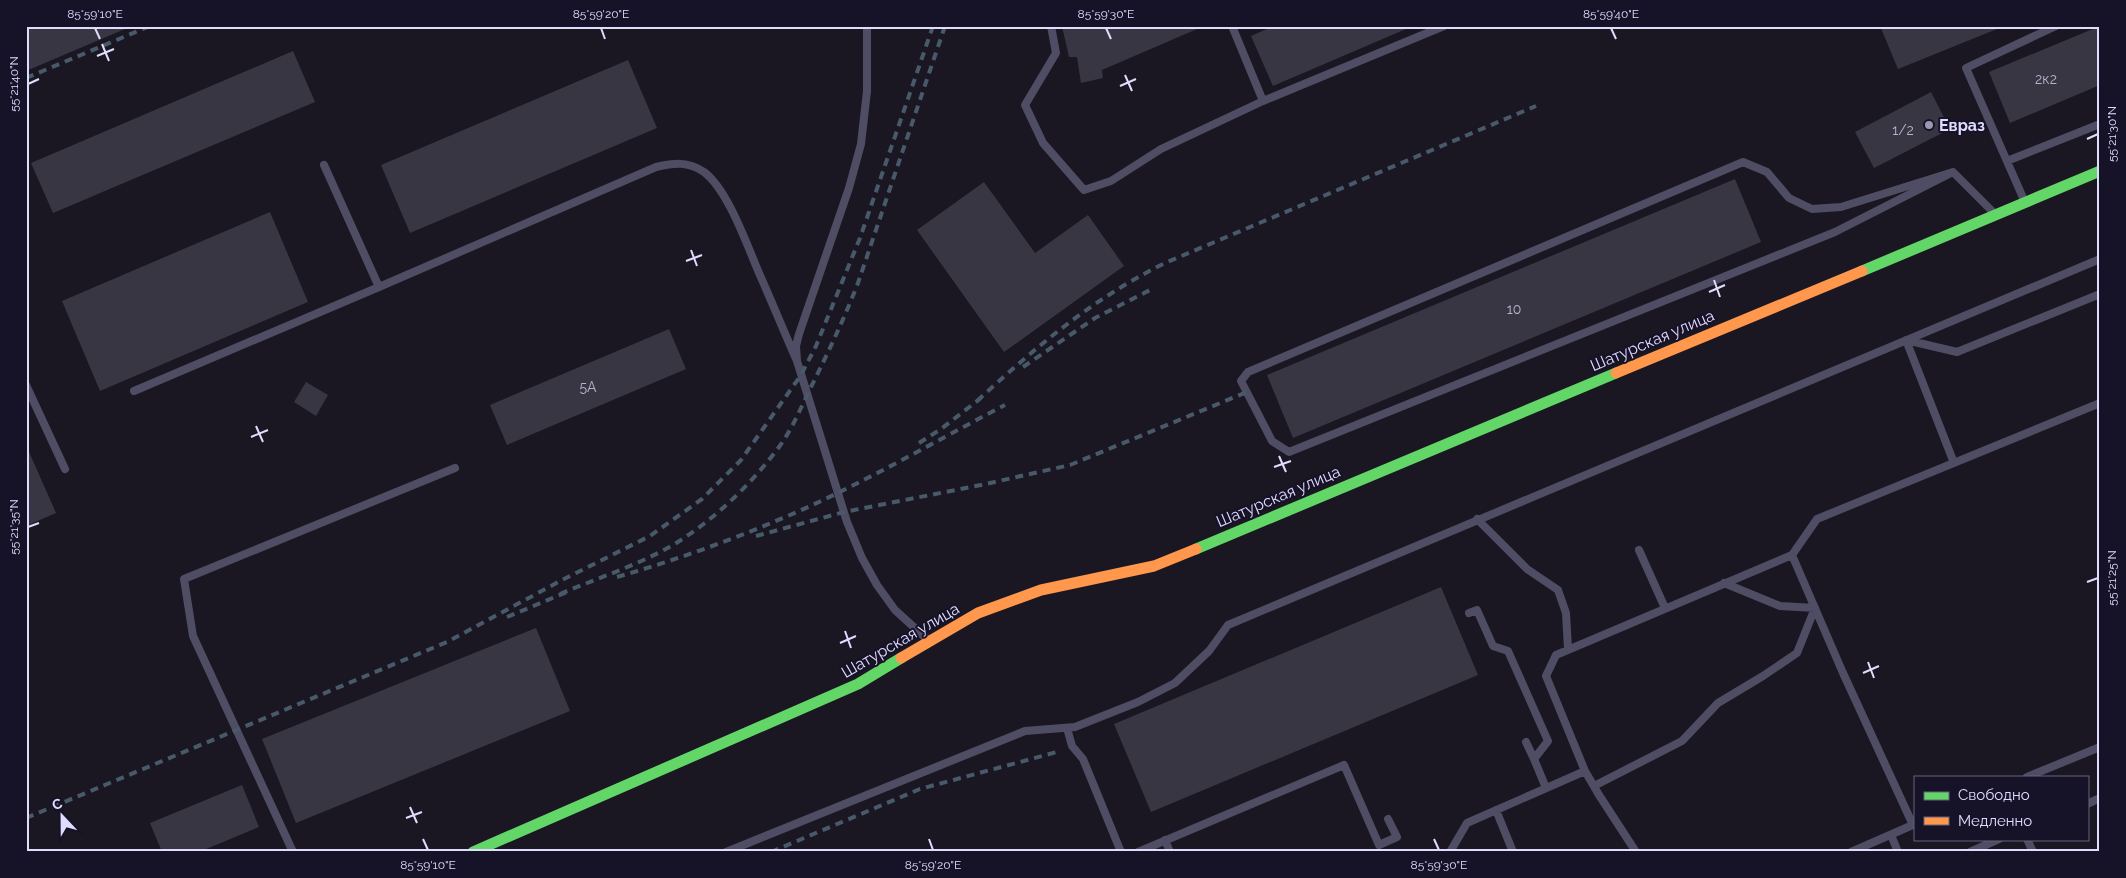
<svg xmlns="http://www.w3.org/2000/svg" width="2126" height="878" viewBox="0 0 2126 878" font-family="Raleway,sans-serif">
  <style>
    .building { fill: #393644 }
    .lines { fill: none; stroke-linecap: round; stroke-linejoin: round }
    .lane { stroke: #4f4d63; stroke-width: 8 }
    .fast { stroke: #63d668; stroke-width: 11 }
    .slow { stroke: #ff974d; stroke-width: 11 }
    .rail { stroke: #485a6a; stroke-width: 4; stroke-dasharray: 8 6; stroke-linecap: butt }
    .ticks { fill: none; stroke: #e0dcfd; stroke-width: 2 }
    .poi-dot { fill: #9b97b1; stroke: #161228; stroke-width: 2 }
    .labels { text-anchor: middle; stroke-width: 4; stroke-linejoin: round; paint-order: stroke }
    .number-label { font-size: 14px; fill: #b6b2cf }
    .poi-label { font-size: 16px; font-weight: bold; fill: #e0dcfd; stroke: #161228; text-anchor: start }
    .street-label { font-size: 16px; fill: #e0dcfd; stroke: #161228 }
    .neatline { fill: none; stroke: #e0dcfd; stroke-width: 2 }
    .ticks-label { font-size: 12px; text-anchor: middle; fill: #e0dcfd }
  </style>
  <rect width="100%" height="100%" fill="#1a1723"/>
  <path class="building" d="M 26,26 L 132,26 L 26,71 Z
    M 1062,26 L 1204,26 L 1102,70 L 1103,78 L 1081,83 L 1077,57 L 1069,57 Z
    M 1274,26 L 1413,26 L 1273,86 L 1251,36 Z
    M 1880,26 L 2002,26 L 2002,27 L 1898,69 Z
    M 2100,26 L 2100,85 L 2010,123 L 1989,72 Z
    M 293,51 L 315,102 L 53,213 L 31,163 Z
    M 628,60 L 657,128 L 410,233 L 381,165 Z
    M 1931,92 L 1950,129 L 1874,168 L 1855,132 Z
    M 1735,179 L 1761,242 L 1293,438 L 1267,375 Z
    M 984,182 L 1035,253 L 1088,215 L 1124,266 L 1004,352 L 917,230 Z
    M 270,212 L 308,302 L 100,391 L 62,301 Z
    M 669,329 L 686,369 L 507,445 L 490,405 Z
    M 306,382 L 328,395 L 316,416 L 294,402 Z
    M 26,445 L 56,513 L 26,526 Z
    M 1441,587 L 1478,675 L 1151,812 L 1114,724 Z
    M 536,628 L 570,711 L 296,823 L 262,739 Z
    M 242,785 L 259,827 L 199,852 L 162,852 L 150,823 Z"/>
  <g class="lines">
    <path class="lane" d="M 867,26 L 867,91 L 861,144 L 849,188 L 799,334 L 796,346 L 797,361 L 847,522 L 862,558 L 877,585 L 895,610 L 928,640
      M 1051,26 L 1056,53 L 1025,105 L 1043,143 L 1084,190 L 1111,181 L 1161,149 L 1263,101
      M 1232,26 L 1263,101 L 1444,26
      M 2007,161 L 2100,124
      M 324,165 L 379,287 L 656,167 C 674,163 688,161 704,172 C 728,190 747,245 759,273 C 772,302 784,332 797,361
      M 1953,172 L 1841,207 L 1812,209 L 1789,198 L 1767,172 L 1743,162 L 1248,372 L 1241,381 L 1272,441 L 1289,452 L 1835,232 L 1953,172 L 1994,213
      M 2024,200 L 1966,68 L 2056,26
      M 26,385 L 65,469
      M 134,391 L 379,287
      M 1954,463 L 1906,340 L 1957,352 L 2100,294
      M 1477,519 L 1527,569 L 1558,590 L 1566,613 L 1568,649
      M 1639,550 L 1665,608
      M 1792,555 L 1843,673 L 1913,825
      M 1469,613 L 1477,610 L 1493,646 L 1508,651 L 1548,741 L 1534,759 L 1546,788
      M 1067,728 L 1072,746 L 1083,759 L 1121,852
      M 1526,742 L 1534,759
      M 2027,777 L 2100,747
      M 1594,786 L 1682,741 L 1718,703 L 1763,676 L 1797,653 L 1815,608 L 1780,606 L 1724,583
      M 2087,804 L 2100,798
      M 1496,810 L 1513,852
      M 1891,835 L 1898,852
      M 2027,839 L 2033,852
      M 1165,840 L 1170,852
      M 293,852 L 193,636 L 184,579 L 455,468
      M 726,852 L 1025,731 L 1075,727 L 1138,702 L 1175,683 L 1209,651 L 1228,625 L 2100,259
      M 1138,852 L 1344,765 L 1379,845 L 1397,837 L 1388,819
      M 1450,852 L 1467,823 L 1585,771
      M 1636,852 L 1599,795 L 1585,771 L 1546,676 L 1556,655 L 1792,555 L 1817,519 L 2100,403
      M 1851,852 L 1915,824
      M 1970,852 L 1999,839"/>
    <path class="fast" d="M 1862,271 L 2100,171
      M 1196,549 L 1616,373
      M 473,852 L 858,684 L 901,658"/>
    <path class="slow" d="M 1616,373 L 1862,271
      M 901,658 L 978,613 L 1041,590 L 1154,566 L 1196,549"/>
    <path class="rail" d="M 26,78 L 150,26
      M 1023,367 L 1095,318 L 1150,290
      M 977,401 C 1036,347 1092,299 1165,263 L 1536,106
      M 919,443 L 941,429 L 981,398
      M 756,536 L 844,512 L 981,485 L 1070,465 L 1247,392
      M 617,577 C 669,562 721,544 771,523 C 852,490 928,445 1005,405
      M 560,594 C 600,577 645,563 681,540 C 718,516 753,482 779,447 C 793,428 801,407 811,387 C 828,353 844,319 858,283 L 945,26
      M 507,617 L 567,592
      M 26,818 L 447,642 L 562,580 L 650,536 L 702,499 L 741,460 L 801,375 L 816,346 L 860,238 L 933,26
      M 771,852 L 920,789 L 1057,752"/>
  </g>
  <path class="ticks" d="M 95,28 L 100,39M 601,28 L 605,39M 1106,28 L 1111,39M 1611,28 L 1616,39M 102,44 L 109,61M 97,56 L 114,49M 1125,75 L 1132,91M 28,84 L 39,79M 1120,86 L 1136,79M 2087,139 L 2098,134M 691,250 L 697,266M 686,261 L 702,255M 1714,280 L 1720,297M 1709,292 L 1725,285M 256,426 L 263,442M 251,437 L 268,430M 1279,456 L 1286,472M 1274,467 L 1291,461M 28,527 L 39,523M 2087,582 L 2098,578M 845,631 L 851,648M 840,643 L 856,636M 1868,662 L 1874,678M 1863,673 L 1879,666M 410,807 L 417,823M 406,818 L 422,812M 423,839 L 428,850M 929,839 L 933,850M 1434,839 L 1439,850"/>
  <circle class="poi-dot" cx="1929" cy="125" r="5"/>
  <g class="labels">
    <g class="number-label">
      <text x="2046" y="84">2к2</text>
      <text x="1903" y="135">1/2</text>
      <text x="1514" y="314">10</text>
      <text x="588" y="392">5А</text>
    </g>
    <g class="poi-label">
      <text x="1939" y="131">Евраз</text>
    </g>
    <g class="street-label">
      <text transform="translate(1652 340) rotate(-23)" y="6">Шатурская улица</text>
      <text transform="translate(1278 496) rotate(-23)" y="6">Шатурская улица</text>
      <text transform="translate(900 640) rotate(-30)" y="6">Шатурская улица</text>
    </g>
  </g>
  <rect width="2126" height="878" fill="none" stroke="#161228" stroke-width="55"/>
  <rect x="1914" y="776" width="175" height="65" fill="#161228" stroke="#67637d"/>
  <rect x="1924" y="792" width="25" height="8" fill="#63d668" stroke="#67637d"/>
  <text x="1958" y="800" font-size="15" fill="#e0dcfd">Свободно</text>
  <rect x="1924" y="817" width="25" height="8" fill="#ff974d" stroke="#67637d"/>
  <text x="1958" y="826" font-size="15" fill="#e0dcfd">Медленно</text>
  <g transform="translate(62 816) rotate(338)" stroke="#161228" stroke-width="4" paint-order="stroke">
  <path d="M0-4L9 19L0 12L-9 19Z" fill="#e0dcfd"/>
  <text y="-8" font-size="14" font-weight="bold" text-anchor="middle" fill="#e0dcfd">С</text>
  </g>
  <rect x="28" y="28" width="2070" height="822" class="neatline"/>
  <g class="ticks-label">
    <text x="95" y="18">85°59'10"E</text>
    <text x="601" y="18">85°59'20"E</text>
    <text x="1106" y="18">85°59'30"E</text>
    <text x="1611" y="18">85°59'40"E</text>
    <text transform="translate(14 84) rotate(-90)" y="4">55°21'40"N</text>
    <text transform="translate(2112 134) rotate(-90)" y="4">55°21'30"N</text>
    <text transform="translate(14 527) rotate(-90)" y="4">55°21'35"N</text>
    <text transform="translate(2112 578) rotate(-90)" y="4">55°21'25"N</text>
    <text x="428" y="869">85°59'10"E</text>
    <text x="933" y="869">85°59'20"E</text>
    <text x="1439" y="869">85°59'30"E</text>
  </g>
</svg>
